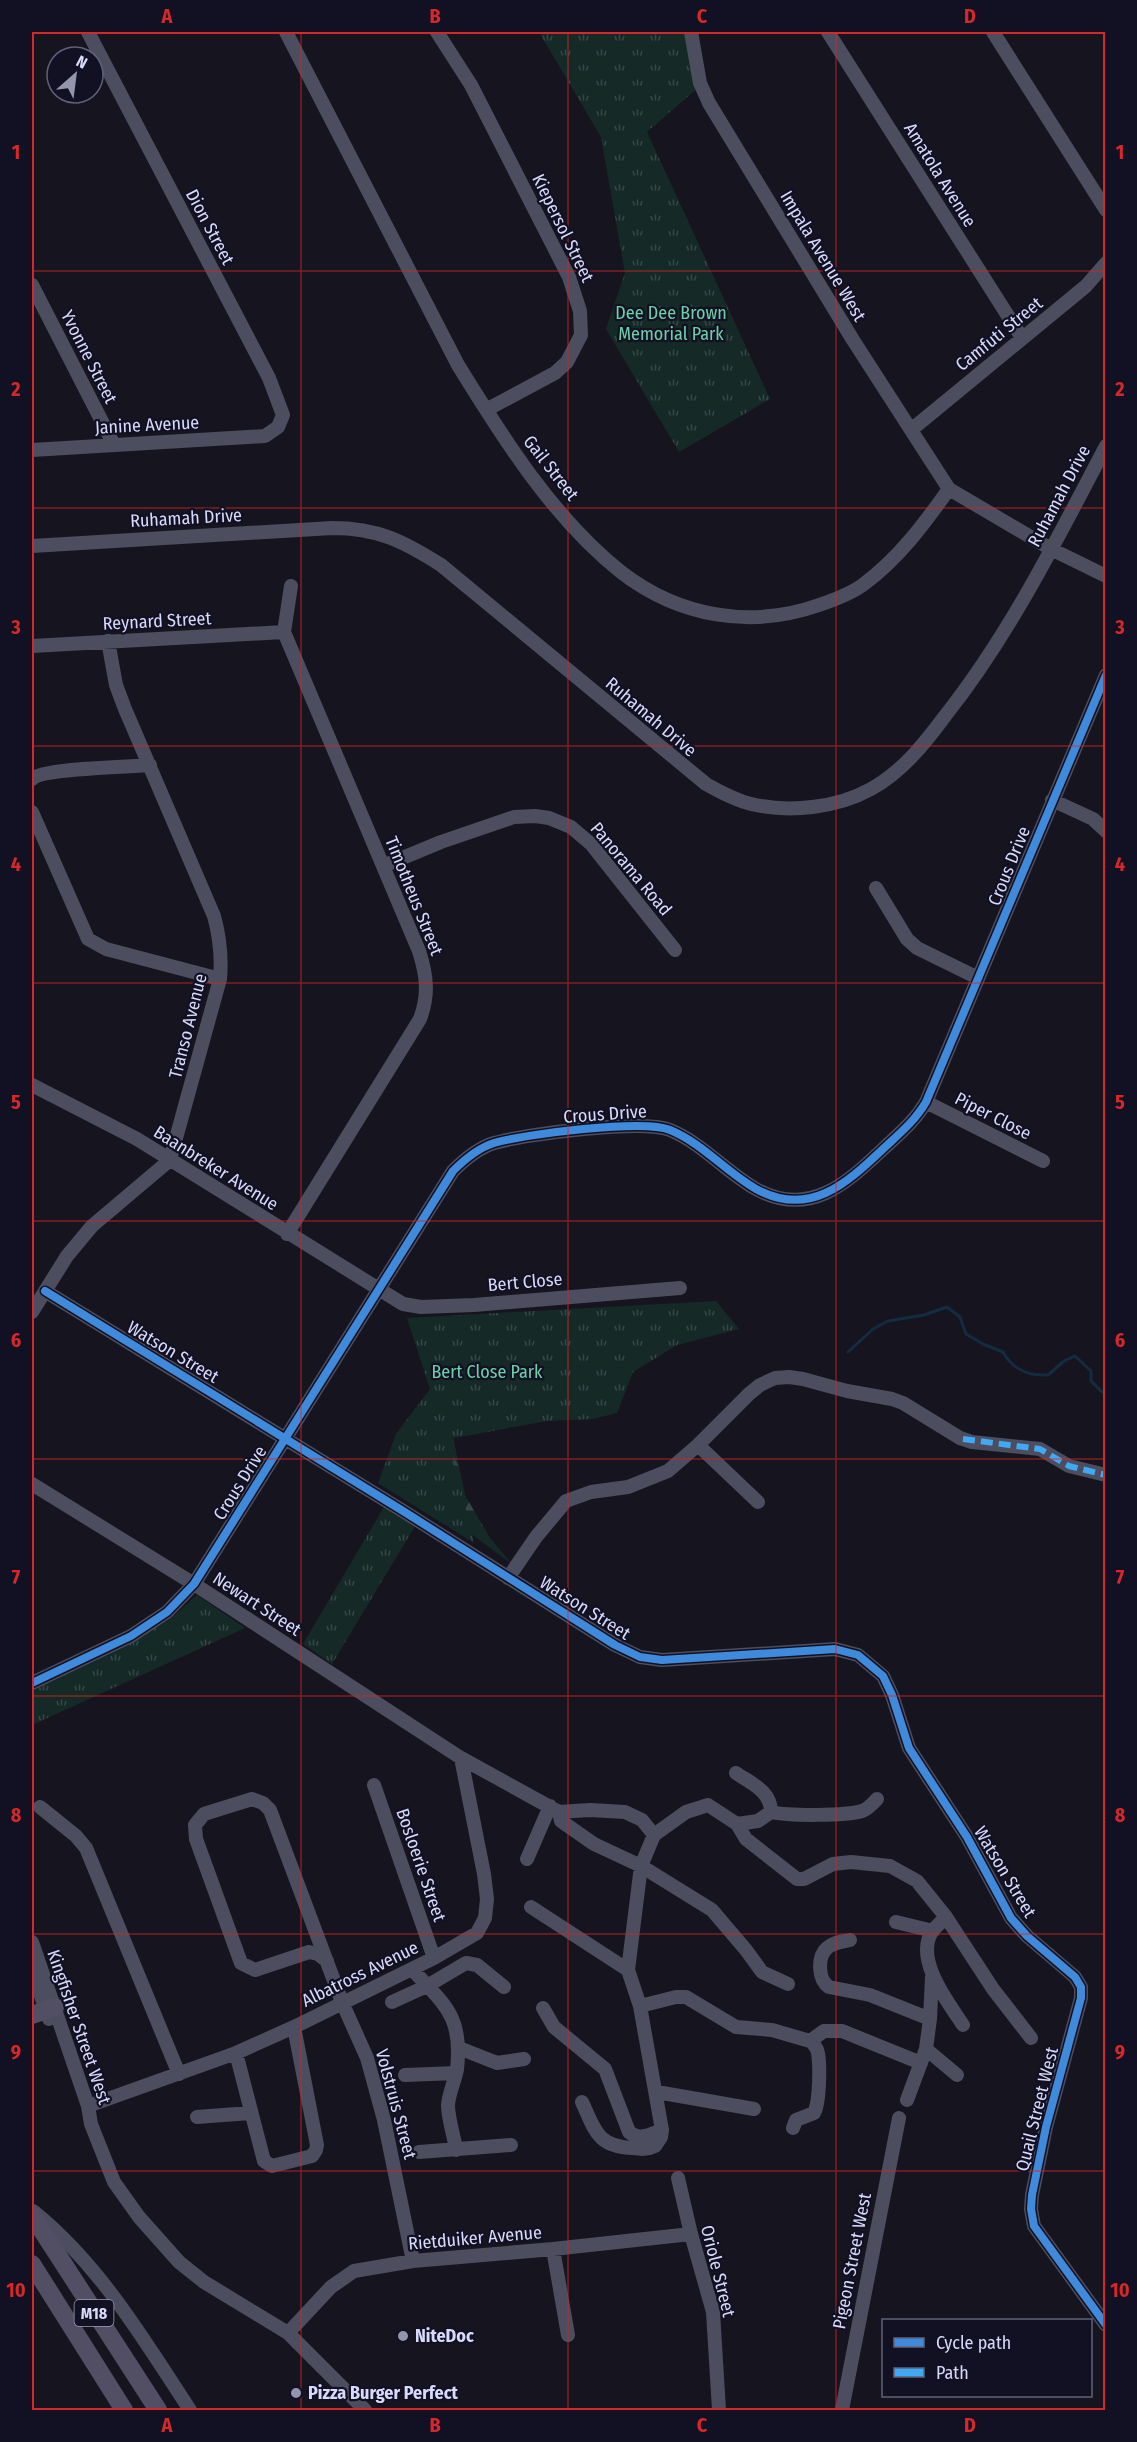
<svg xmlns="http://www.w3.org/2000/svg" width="1137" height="2442" viewBox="0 0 1137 2442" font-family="'Fira Sans Condensed',sans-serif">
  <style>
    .forest { fill: url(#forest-firs) }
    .park { fill: url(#park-tufts) }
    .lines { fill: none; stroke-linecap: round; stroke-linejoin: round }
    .stream { stroke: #142c41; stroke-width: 3 }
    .minor { stroke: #4c4d5e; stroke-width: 14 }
    .major { stroke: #524e63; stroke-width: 18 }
    .quiet { stroke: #3fa9f5; stroke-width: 6; stroke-dasharray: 12 6; stroke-linecap: butt }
    .cycleway-casing { stroke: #121123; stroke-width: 11 }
    .cycleway { stroke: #408adc; stroke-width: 8 }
    .grid { fill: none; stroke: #d62828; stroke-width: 1.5; stroke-opacity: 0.55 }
    .poi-dot { fill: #9495ad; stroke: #121123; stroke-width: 2 }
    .labels { text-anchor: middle; stroke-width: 4.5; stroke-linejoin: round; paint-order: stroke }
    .shield { fill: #121123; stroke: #9d9eba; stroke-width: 1.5 }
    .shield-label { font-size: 16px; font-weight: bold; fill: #d8dafa }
    .street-label { font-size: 18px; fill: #d8dafa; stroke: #121123 }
    .park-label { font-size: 18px; fill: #6dd1a8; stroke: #121123 }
    .poi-label { font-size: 18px; font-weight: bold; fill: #d8dafa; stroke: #121123; text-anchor: start }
    .neatline { fill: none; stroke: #d62828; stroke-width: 2 }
    .grid-label { font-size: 20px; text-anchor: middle; font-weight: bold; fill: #d62828 }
  </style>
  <defs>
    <pattern id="forest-firs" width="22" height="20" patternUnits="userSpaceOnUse" patternTransform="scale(1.5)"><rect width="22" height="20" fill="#152927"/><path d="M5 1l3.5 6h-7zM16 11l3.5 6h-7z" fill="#364747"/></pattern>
    <pattern id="park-tufts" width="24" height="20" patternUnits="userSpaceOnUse" patternTransform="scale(1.5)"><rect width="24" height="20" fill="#152927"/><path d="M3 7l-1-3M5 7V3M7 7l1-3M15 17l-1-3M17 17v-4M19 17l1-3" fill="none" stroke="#364747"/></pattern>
  </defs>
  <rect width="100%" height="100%" fill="#16151f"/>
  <path class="forest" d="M 451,1427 L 465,1495 L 490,1538 L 512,1564 L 410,1489 Z"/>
  <path class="park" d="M 539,32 L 693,32 L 701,85 L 647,132 L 770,399 L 679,452 L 606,329 L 625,273 L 601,137 Z
    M 716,1301 L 739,1329 L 677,1345 L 633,1372 L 617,1413 L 593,1419 L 546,1421 L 449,1439 L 474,1543 L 378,1483 L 396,1434 L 430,1389 L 407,1318 Z
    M 384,1507 L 415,1526 L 332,1664 L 303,1644 Z
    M 197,1595 L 245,1628 L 32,1725 L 32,1691 L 169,1620 Z"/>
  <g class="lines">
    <path class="stream" d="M 848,1352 L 873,1329 L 888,1321 L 924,1315 L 947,1307 L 960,1317 L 966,1334 L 983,1344 L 1003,1352 C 1013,1370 1028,1376 1048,1375 L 1064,1361 L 1075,1356 L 1091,1371 L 1091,1381 L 1102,1392 L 1106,1392"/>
    <path class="minor" d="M 286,32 L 458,365 C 503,438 553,518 621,572 C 679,617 751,629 819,605 C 834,600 851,594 864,584 C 899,558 924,524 949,489
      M 437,32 L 471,85 L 569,277 L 580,311 L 581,335 L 567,362 L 555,373 L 486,410
      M 691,32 L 700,83 L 709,103 L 853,340 L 949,489 L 1051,549 L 1106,576
      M 828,32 L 1022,338
      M 993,32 L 1106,210
      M 32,285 L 114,445
      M 911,430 L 1086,286 L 1106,263
      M 32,450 L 265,436 L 278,427 L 283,415 L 269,378 L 88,32
      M 32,546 L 332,528 C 378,528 403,541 441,565 L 706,784 C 720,792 735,800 751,804 C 789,813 837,808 871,789 C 902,772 925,743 945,716 C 1010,634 1057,539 1106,446
      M 32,646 L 284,632
      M 32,779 C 42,768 130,767 150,765
      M 1052,800 L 1093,819 L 1106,831
      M 32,812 L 88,939 L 106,949 L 220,979
      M 383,866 L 441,842 L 514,817 L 535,816 L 549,818 L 571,827 L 591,844 L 675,950
      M 876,888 L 907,939 L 917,948 L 978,978
      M 32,1085 L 137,1139 L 403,1304 L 421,1307 L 474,1305 L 680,1288
      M 926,1102 L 1043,1161
      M 287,1234 L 420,1019 C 429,995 427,976 419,951 L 284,632 L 291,586
      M 45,1291 L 403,1511 L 615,1645 L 640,1657 L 662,1660 L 835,1649 L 858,1655 L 883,1676 L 892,1695 L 909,1748 L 967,1837 L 1011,1918 L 1027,1936 L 1075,1977 L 1081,1987 L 1081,1998 L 1046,2127 L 1032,2195 L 1031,2209 L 1034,2226 L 1106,2325
      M 32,1312 L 67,1256 L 92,1226 L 170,1160 L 220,979 C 222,957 220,938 214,916 L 125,709 L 116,685 L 108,641
      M 698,1445 L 758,1502
      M 32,1484 L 194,1584 L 461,1758 L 559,1812 L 590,1810 L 625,1812 L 642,1820 L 654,1835
      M 508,1578 L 536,1537 L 566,1501 L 591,1492 L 628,1487 L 668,1471 L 698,1445 L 749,1394 L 760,1385 L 775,1378 L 789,1377 L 803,1379 L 847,1391 L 892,1399 L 903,1403 L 960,1438 L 972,1442 L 1040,1449 L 1069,1466 L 1106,1475
      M 32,1683 L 131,1636 L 167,1612 L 194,1584 L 453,1171 C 465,1159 478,1148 494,1143 C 525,1134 643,1119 670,1130 C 702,1143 726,1172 756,1189 C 809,1218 846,1184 883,1149 C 899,1134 915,1121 926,1102 L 1106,675
      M 736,1773 C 752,1784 771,1791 771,1812 L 758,1821 L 737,1824
      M 374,1785 L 434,1958
      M 40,1807 L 76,1836 L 86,1848 L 179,2074
      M 559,1812 L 561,1821 L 594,1844 L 641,1866 L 712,1910 L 746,1950 L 762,1972 L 788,1984
      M 771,1812 C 788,1816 846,1816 862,1811 C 868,1809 873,1803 877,1799
      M 527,1859 L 550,1806
      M 531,1907 L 628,1970
      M 946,1917 C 942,1921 937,1926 933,1930 C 913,1958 948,2002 963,2025
      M 896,1922 L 933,1931
      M 850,1940 C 842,1942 833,1942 827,1948 C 817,1957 818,1980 829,1987 L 870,1995 L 930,2019
      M 32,1942 L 88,2106 L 91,2124 L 114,2182 L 139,2217 L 179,2262 L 204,2282 L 288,2333 L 365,2410
      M 327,1961 L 318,1954 L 309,1952 L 255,1970 L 241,1963 L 196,1839 L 195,1825 L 204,1814 L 252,1799 L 263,1803 L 270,1810 L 342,2002 L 367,2058 L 384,2120 L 413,2261
      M 412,1969 C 444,2005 463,2015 457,2069 C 455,2081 449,2092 448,2105 C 448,2119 454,2135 456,2150
      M 32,1970 L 49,2019
      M 392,2002 L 427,1986 L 466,1963 L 477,1965 L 504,1987
      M 640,2006 L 628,1970 L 641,1866 L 654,1835 L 686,1812 L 708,1805 L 737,1824 L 746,1839 L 797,1879 L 804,1879 L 833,1864 L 851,1862 L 890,1866 L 917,1881 L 946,1917 L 993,1989 L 1031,2038
      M 543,2008 L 554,2027 L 605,2069 L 629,2132 C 640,2141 651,2134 662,2130
      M 459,2048 L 497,2063 L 524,2059
      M 926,2049 L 957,2075
      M 236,2053 L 264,2161 L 272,2166 L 312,2156 L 316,2150 L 317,2145 L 294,2027
      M 405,2075 L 456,2073
      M 657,2092 L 754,2109
      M 907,2100 L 926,2049 L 930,2019 L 932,1977
      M 582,2102 C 595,2130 597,2146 631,2148 C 640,2149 647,2150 655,2146 L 661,2137 L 662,2130 L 640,2006 L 676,1997 L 686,1997 L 736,2027 L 772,2030 L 810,2041 L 824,2031 L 842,2031 L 921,2063
      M 88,2106 L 236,2053 L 294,2027 L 434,1958 L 477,1933 L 485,1918 L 487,1899 L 484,1874 L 461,1758
      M 197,2117 L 250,2113
      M 793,2128 L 796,2120 L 814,2113 C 820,2102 820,2065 818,2053 C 817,2048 814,2044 810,2041
      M 419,2152 L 511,2145
      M 678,2178 L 691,2234 L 713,2312 L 719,2410
      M 33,2211 C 100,2265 144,2340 190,2410
      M 553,2249 L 568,2335
      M 288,2333 L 331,2287 L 354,2271 L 413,2261 L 553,2249 L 691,2234
      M 842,2410 L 899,2118"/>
    <path class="major" d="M 32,2015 L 55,2007
      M 32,2215 L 158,2410
      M 32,2264 L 124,2410"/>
    <path class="quiet" d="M 963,1439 L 1040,1449 L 1069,1466 L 1106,1475"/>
    <defs>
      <path id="cycleway" d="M 45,1291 L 403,1511 L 615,1645 L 640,1657 L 662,1660 L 835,1649 L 858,1655 L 883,1676 L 892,1695 L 909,1748 L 967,1837 L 1011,1918 L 1027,1936 L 1075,1977 L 1081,1987 L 1081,1998 L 1046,2127 L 1032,2195 L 1031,2209 L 1034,2226 L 1106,2325
        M 32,1683 L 131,1636 L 167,1612 L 194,1584 L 453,1171 C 465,1159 478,1148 494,1143 C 525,1134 643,1119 670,1130 C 702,1143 726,1172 756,1189 C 809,1218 846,1184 883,1149 C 899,1134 915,1121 926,1102 L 1106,675"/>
    </defs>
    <use href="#cycleway" class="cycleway-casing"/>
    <use href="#cycleway" class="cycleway"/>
  </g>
  <path class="grid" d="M 301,32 L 301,2410M 568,32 L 568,2410M 836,32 L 836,2410M 32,271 L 1106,271M 32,508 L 1106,508M 32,746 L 1106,746M 32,983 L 1106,983M 32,1221 L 1106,1221M 32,1459 L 1106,1459M 32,1696 L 1106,1696M 32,1934 L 1106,1934M 32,2171 L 1106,2171"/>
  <g class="poi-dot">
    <circle cx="403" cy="2336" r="6"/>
    <circle cx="296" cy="2393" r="6"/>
  </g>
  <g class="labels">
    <rect class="shield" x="74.5" y="2300" width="39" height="26" rx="4.5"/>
    <g class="shield-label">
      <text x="94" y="2319">M18</text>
    </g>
    <g class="street-label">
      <text transform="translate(940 175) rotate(58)" y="6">Amatola Avenue</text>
      <text transform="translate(210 227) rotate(62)" y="6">Dion Street</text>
      <text transform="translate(563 228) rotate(64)" y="6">Kiepersol Street</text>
      <text transform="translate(823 256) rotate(59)" y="6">Impala Avenue West</text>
      <text transform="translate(999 334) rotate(-39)" y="6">Camfuti Street</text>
      <text transform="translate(89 357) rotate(63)" y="6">Yvonne Street</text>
      <text transform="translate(147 425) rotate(-3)" y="6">Janine Avenue</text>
      <text transform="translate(551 468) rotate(52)" y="6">Gail Street</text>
      <text transform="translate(1059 496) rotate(-62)" y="6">Ruhamah Drive</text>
      <text transform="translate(186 518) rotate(-3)" y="6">Ruhamah Drive</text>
      <text transform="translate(157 621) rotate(-3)" y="6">Reynard Street</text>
      <text transform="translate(651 717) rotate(40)" y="6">Ruhamah Drive</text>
      <text transform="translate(1009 866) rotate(-68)" y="6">Crous Drive</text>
      <text transform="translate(631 869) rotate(50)" y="6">Panorama Road</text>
      <text transform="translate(414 896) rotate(68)" y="6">Timotheus Street</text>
      <text transform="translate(188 1026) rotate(-76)" y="6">Transo Avenue</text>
      <text transform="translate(605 1114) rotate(-4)" y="6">Crous Drive</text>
      <text transform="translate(993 1116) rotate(27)" y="6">Piper Close</text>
      <text transform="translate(216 1168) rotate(32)" y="6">Baanbreker Avenue</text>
      <text transform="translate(525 1282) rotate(-5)" y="6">Bert Close</text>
      <text transform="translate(173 1352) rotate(31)" y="6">Watson Street</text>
      <text transform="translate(240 1483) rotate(-58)" y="6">Crous Drive</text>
      <text transform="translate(257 1604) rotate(33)" y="6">Newart Street</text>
      <text transform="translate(585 1608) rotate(32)" y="6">Watson Street</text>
      <text transform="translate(421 1865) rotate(71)" y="6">Bosloerie Street</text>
      <text transform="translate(1005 1872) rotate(59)" y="6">Watson Street</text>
      <text transform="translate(360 1974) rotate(-26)" y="6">Albatross Avenue</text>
      <text transform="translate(79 2027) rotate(71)" y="6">Kingfisher Street West</text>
      <text transform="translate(396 2104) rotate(75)" y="6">Volstruis Street</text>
      <text transform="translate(1037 2109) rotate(-76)" y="6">Quail Street West</text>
      <text transform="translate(475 2238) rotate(-5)" y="6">Rietduiker Avenue</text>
      <text transform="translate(852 2261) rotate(-79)" y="6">Pigeon Street West</text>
      <text transform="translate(718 2271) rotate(76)" y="6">Oriole Street</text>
    </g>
    <g class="park-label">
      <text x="671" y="319">Dee Dee Brown<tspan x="671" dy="21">Memorial Park</tspan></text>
      <text x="487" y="1378">Bert Close Park</text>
    </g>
    <g class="poi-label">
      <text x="415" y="2342">NiteDoc</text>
      <text x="308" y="2399">Pizza Burger Perfect</text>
    </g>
  </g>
  <rect width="1137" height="2442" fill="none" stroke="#121123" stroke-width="66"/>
  <rect x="882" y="2319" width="210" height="78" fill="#121123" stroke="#616179" stroke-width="1.5"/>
  <rect x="894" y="2338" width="30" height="9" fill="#408adc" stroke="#616179" stroke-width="1.5"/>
  <text x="936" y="2349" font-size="18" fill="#d8dafa">Cycle path</text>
  <rect x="894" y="2368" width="30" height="9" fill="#3fa9f5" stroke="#616179" stroke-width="1.5"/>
  <text x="936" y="2379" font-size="18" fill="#d8dafa">Path</text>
  <g transform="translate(75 75) rotate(28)"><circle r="28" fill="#121123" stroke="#616179" stroke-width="1.5"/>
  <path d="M0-4.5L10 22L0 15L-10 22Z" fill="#9495ad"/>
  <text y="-9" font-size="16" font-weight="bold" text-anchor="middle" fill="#d8dafa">N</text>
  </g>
  <rect x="33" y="33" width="1071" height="2376" class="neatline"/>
  <g class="grid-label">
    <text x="167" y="23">A</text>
    <text x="435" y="23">B</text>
    <text x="702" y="23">C</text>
    <text x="970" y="23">D</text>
    <text x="16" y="159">1</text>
    <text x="1120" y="159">1</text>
    <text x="16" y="396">2</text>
    <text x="1120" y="396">2</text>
    <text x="16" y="634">3</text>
    <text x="1120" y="634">3</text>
    <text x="16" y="871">4</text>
    <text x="1120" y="871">4</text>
    <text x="16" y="1109">5</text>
    <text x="1120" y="1109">5</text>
    <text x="16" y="1347">6</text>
    <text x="1120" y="1347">6</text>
    <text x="16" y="1584">7</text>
    <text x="1120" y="1584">7</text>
    <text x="16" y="1822">8</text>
    <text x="1120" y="1822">8</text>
    <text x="16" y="2059">9</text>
    <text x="1120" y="2059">9</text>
    <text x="16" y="2297">10</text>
    <text x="1120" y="2297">10</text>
    <text x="167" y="2432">A</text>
    <text x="435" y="2432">B</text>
    <text x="702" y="2432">C</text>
    <text x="970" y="2432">D</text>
  </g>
</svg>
